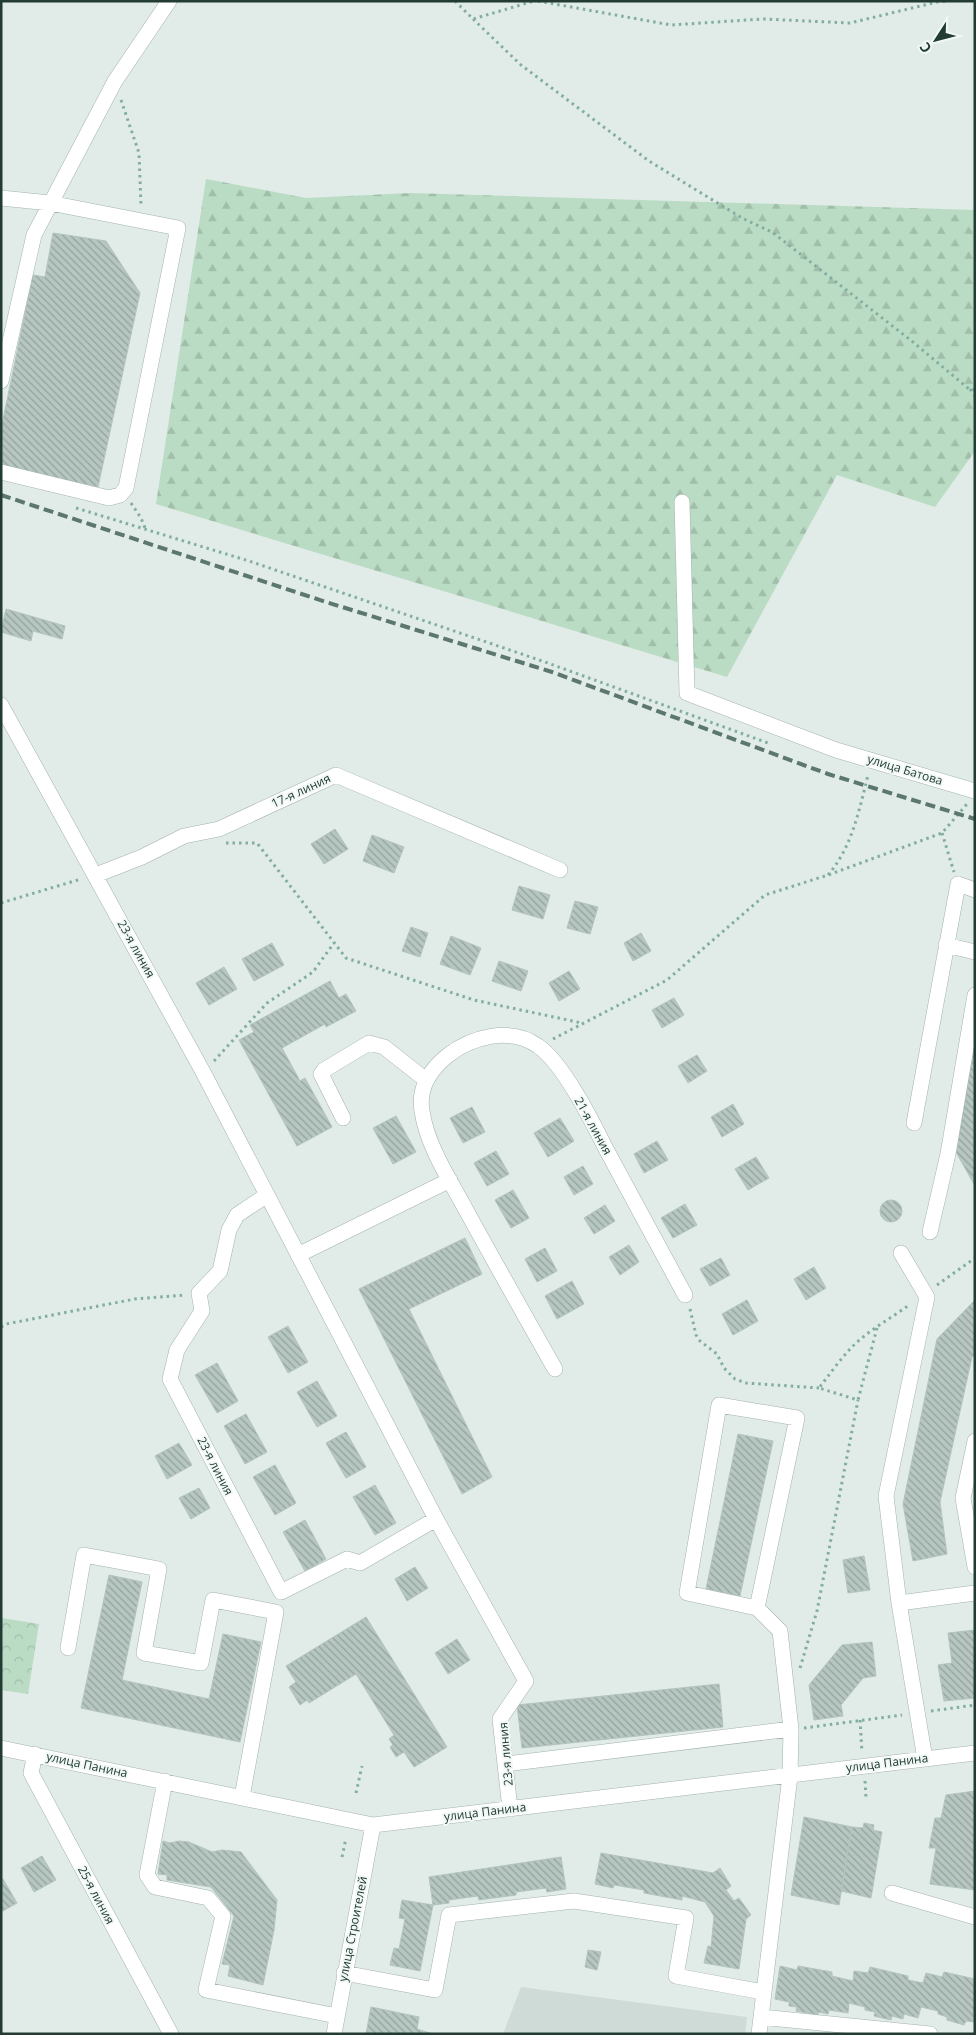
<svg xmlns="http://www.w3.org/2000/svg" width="976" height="2035" viewBox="0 0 976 2035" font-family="'Open Sans',sans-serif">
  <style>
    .built { fill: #cfdbd6 }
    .forest { fill: url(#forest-firs) }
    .park { fill: url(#park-crowns) }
    .building { fill: url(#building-back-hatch); stroke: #b3c4be }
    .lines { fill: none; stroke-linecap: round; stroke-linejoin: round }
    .minor-casing { stroke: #a4b3ae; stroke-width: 16 }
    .path { stroke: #82aea1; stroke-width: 3; stroke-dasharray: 2.5 4; stroke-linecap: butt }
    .minor { stroke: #fff; stroke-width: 15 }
    .rail { stroke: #5c7770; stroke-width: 4; stroke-dasharray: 10 5; stroke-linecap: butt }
    .labels { text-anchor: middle; stroke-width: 4; stroke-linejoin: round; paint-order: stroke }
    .street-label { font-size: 12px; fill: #223b35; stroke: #f1f8f5 }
  </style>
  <defs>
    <pattern id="forest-firs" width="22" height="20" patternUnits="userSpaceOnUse" patternTransform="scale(1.25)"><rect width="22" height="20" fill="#badcc4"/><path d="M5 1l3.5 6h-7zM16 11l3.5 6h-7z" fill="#a0bea9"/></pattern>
    <pattern id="park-crowns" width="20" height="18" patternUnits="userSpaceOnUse" patternTransform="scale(1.25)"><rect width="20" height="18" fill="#badcc4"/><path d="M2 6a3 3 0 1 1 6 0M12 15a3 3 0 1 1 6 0" fill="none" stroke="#a0bea9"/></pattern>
    <pattern id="building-back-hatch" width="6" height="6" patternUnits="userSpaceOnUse" patternTransform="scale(1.25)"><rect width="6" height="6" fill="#b6c6c0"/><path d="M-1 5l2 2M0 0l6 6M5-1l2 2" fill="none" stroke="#94a29d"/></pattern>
  </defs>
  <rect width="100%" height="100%" fill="#e1ebe7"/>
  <path class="built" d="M 521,1987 L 747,2017 L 745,2034 L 503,2034 Z"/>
  <path class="forest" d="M 206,179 L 306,198 L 411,193 L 975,210 L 975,451 L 935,507 L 837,475 L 727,677 L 156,504 Z"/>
  <path class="park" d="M 2,1618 L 39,1624 L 28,1694 L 1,1690 Z"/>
  <path class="building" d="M 53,233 L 106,241 L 140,293 L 98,487 L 1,466 L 1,429 L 33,275 L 45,277 Z
    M 6,609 L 65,626 L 62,639 L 33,631 L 31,641 L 1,632 Z
    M 335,829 L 348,849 L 324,864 L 311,844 Z
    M 372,835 L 404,847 L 394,873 L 363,861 Z
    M 519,886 L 550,895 L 543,919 L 512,910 Z
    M 575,901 L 598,907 L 590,934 L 567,928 Z
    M 411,927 L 428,933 L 420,957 L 402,951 Z
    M 641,933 L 651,951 L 633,961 L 624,943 Z
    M 451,936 L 481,948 L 470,975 L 440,964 Z
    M 272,943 L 284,965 L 254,981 L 242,959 Z
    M 499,961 L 528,971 L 521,991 L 492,981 Z
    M 224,967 L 237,989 L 209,1005 L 196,983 Z
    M 569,971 L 580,989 L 559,1001 L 549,983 Z
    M 330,981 L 339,998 L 346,994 L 356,1011 L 326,1027 L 325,1024 L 282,1048 L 300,1081 L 305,1078 L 332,1127 L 297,1146 L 239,1040 L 254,1032 L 250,1025 Z
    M 674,998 L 684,1015 L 662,1028 L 652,1010 Z
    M 975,1039 L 975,1186 L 956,1152 Z
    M 697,1055 L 707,1071 L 688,1083 L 678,1066 Z
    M 733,1104 L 744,1124 L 722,1137 L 711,1117 Z
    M 472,1107 L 485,1132 L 463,1143 L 450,1118 Z
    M 396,1116 L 416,1152 L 393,1164 L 373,1128 Z
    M 560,1118 L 574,1141 L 548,1157 L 534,1133 Z
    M 657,1141 L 668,1160 L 644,1173 L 634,1154 Z
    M 496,1151 L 509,1174 L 487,1186 L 474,1163 Z
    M 756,1157 L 769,1178 L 748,1190 L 735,1169 Z
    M 583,1166 L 593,1184 L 574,1195 L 564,1177 Z
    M 513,1190 L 529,1218 L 511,1228 L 495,1200 Z
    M880 1211a11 11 0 1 1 22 0a11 11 0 1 1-22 0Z
    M 685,1204 L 697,1225 L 673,1238 L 661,1218 Z
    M 605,1205 L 615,1221 L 594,1234 L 584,1218 Z
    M 465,1238 L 482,1274 L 409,1309 L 492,1477 L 462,1494 L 359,1289 Z
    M 629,1245 L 639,1262 L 620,1275 L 609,1257 Z
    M 545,1248 L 557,1271 L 537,1282 L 525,1259 Z
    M 721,1258 L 730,1275 L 710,1286 L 700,1269 Z
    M 814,1267 L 826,1288 L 806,1300 L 794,1279 Z
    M 572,1281 L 584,1304 L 557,1319 L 545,1296 Z
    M 747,1300 L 758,1321 L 733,1335 L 722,1314 Z
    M 975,1300 L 975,1355 L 972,1357 L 940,1502 L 947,1554 L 913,1561 L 903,1504 L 937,1339 Z
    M 288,1326 L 308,1362 L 288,1373 L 268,1337 Z
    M 217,1363 L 238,1401 L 217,1413 L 195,1375 Z
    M 317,1381 L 337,1416 L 317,1427 L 297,1392 Z
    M 246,1414 L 267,1452 L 245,1464 L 224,1426 Z
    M 346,1432 L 366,1467 L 346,1478 L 326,1443 Z
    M 738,1434 L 773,1441 L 740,1596 L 706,1589 Z
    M 179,1443 L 192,1465 L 167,1479 L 155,1456 Z
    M 275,1465 L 296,1503 L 275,1515 L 253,1477 Z
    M 375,1485 L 396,1523 L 375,1535 L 353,1497 Z
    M 199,1488 L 210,1508 L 191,1519 L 179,1498 Z
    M 305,1520 L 326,1559 L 305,1571 L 283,1532 Z
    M 864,1556 L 870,1590 L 848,1593 L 843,1560 Z
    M 415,1567 L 428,1588 L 407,1601 L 395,1579 Z
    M 109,1575 L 142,1582 L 122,1680 L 209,1699 L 223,1634 L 261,1642 L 240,1742 L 81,1708 Z
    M 366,1617 L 447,1747 L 414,1767 L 404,1752 L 396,1757 L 390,1747 L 393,1745 L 389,1739 L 394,1735 L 356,1674 L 309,1703 L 307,1700 L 300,1705 L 289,1687 L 296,1682 L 286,1666 Z
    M 975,1630 L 975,1698 L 944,1701 L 938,1665 L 952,1663 L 948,1633 Z
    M 457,1639 L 470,1660 L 448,1674 L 435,1653 Z
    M 872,1642 L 876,1676 L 863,1678 L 841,1705 L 843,1716 L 814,1720 L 809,1685 L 842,1645 Z
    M 719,1684 L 723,1727 L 522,1748 L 517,1705 Z
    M 975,1791 L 975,1890 L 930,1884 L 936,1848 L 929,1848 L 935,1818 L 941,1818 L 946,1795 Z
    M 804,1817 L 852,1827 L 839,1905 L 791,1895 Z
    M 864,1823 L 874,1825 L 873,1830 L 882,1832 L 871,1898 L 841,1891 L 852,1827 L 863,1828 Z
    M 163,1841 L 170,1843 L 179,1841 L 189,1842 L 212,1852 L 222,1850 L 241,1852 L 277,1900 L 274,1930 L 263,1985 L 228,1976 L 230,1965 L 222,1964 L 234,1916 L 211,1887 L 167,1880 L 167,1875 L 158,1874 Z
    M 601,1853 L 713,1873 L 720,1868 L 731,1886 L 726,1890 L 734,1901 L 739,1898 L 751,1915 L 746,1919 L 739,1969 L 704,1963 L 708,1946 L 711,1947 L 714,1916 L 705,1902 L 682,1896 L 682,1900 L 644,1893 L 644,1890 L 614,1885 L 613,1888 L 595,1884 Z
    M 42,1856 L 56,1880 L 34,1892 L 21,1868 Z
    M 561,1857 L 566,1889 L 547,1892 L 546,1888 L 516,1892 L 516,1895 L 479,1900 L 478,1896 L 449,1900 L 449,1903 L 433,1905 L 429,1877 Z
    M 3,1879 L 17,1903 L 1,1912 L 1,1880 Z
    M 402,1900 L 433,1905 L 420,1971 L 390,1965 L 394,1948 L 399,1949 L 405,1919 L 399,1918 Z
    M 588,1950 L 601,1952 L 597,1970 L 585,1967 Z
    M 780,1966 L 797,1970 L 798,1966 L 832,1972 L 832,1976 L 853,1981 L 854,1971 L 868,1973 L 870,1967 L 908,1976 L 908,1980 L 923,1983 L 926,1973 L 942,1977 L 944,1972 L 975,1979 L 975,2022 L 966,2021 L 964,2025 L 947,2020 L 947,2017 L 938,2014 L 938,2011 L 921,2007 L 918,2018 L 904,2014 L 903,2019 L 892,2016 L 891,2020 L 874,2016 L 875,2012 L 865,2010 L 865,2007 L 849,2003 L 848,2013 L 829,2010 L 828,2014 L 818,2012 L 818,2015 L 796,2011 L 797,2007 L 789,2006 L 789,2002 L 775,1999 Z
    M 371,2007 L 419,2017 L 417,2029 L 433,2034 L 366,2034 Z"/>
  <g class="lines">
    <defs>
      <path id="minor" d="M 1,198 L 50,203 L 178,228 L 126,488 L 120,495 L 109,498 L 1,472
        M 1,381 L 34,235 L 115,81 L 169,1
        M 682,502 L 687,693 L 836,750 L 975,791
        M 1,705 L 203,1072 L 436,1519 L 526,1681 L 500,1719 L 510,1809
        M 96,875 L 142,857 L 184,836 L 219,829 L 336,775 L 560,870
        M 946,945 L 975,952
        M 343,1118 L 321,1074 L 324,1070 L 369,1043 L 384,1047 L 426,1080
        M 914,1123 L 958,884 L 975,890
        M 267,1195 L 237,1215 L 229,1230 L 220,1271 L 199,1293 L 202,1311 L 177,1350 L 170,1379 L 281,1592 L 347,1559 L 360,1563 L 436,1519
        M 930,1232 L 948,1154 L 975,995
        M 901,1253 L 927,1297 L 886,1496 L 899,1603 L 925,1759
        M 298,1255 L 450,1180
        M 555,1369 C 525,1316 495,1263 466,1210 C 450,1180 427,1146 422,1111 C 418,1088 430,1070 447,1056 C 471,1037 510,1026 538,1046 C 563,1063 592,1121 606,1149 C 633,1198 659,1247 685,1295
        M 975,1441 L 963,1498 L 975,1567
        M 899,1603 L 975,1593
        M 757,1608 L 797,1418 L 719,1405 L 687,1593 L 757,1608 L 780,1631 L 791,1729 L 790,1776 L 761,2017 L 930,2034
        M 68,1648 L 84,1555 L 159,1569 L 144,1653 L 201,1663 L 213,1600 L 276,1612 L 242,1797
        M 1,1748 L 373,1825 L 975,1753
        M 35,1754 L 31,1773 L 171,2034
        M 506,1764 L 791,1729
        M 165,1781 L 147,1875 L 155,1887 L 208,1898 L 223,1916 L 206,1990 L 337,2016
        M 892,1893 L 975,1917
        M 344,1973 L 435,1990 L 449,1915 L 574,1901 L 686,1918 L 676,1976 L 763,1992
        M 334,2034 L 373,1825
        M 759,2034 L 761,2017"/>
    </defs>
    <use href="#minor" class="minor-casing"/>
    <path class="path" d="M 455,1 L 473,19 L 534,1
      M 538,1 L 671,25 L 763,19 L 850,23 L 937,2 L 948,1
      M 473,19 L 521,65 L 649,161 L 742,218 L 772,232 L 913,342 L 969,389 L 975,390
      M 121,100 L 139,153 L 141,206
      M 970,389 L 975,396
      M 131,503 L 141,518 L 145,528
      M 76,508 L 249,561 L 545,662 L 768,743
      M 942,833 L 954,872
      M 226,843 L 257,843 L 346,958 L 474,1000 L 582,1023
      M 828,875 C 852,847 859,811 868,775
      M 1,903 L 81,879
      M 553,1039 L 667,980 L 765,895 L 828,875 L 942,833 L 967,804
      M 214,1061 L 267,1003 L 313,972 L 334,943
      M 937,1285 L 975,1258
      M 690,1309 L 696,1335 L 700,1341 L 717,1354 L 724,1368 L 735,1379 L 746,1383 L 819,1388
      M 1,1327 L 6,1324 L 135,1299 L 185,1295
      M 877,1328 L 858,1400 L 819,1388 C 829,1375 839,1361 850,1349 C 867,1331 890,1319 909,1305
      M 800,1668 L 817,1611 L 858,1400
      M 931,1711 L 975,1705
      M 860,1720 L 862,1752
      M 804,1728 L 902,1715
      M 865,1781 L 866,1798
      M 356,1793 L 362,1766
      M 342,1857 L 346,1838"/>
    <use href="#minor" class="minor"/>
    <path class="rail" d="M 1,495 L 326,602 L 552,672 L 828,774 L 975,819"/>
  </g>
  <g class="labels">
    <g class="street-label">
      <text transform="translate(905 770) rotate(17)" y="4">улица Батова</text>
      <text transform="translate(301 791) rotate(-25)" y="4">17-я линия</text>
      <text transform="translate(136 949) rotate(61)" y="4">23-я линия</text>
      <text transform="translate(593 1126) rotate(61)" y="4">21-я линия</text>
      <text transform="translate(215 1466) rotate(63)" y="4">23-я линия</text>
      <text transform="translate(506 1754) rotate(-95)" y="4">23-я линия</text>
      <text transform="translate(887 1763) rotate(-7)" y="4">улица Панина</text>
      <text transform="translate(87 1765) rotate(12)" y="4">улица Панина</text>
      <text transform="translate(485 1812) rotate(-7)" y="4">улица Панина</text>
      <text transform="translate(96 1895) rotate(62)" y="4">25-я линия</text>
      <text transform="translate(353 1929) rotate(-79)" y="4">улица Строителей</text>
    </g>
  </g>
  <rect width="976" height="2035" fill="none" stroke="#223b35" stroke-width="5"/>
  <g transform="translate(936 40) rotate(234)" stroke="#f1f8f5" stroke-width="4" paint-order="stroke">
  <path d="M0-4L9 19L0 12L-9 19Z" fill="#223b35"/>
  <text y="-8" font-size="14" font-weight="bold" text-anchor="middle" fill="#223b35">С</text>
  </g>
</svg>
